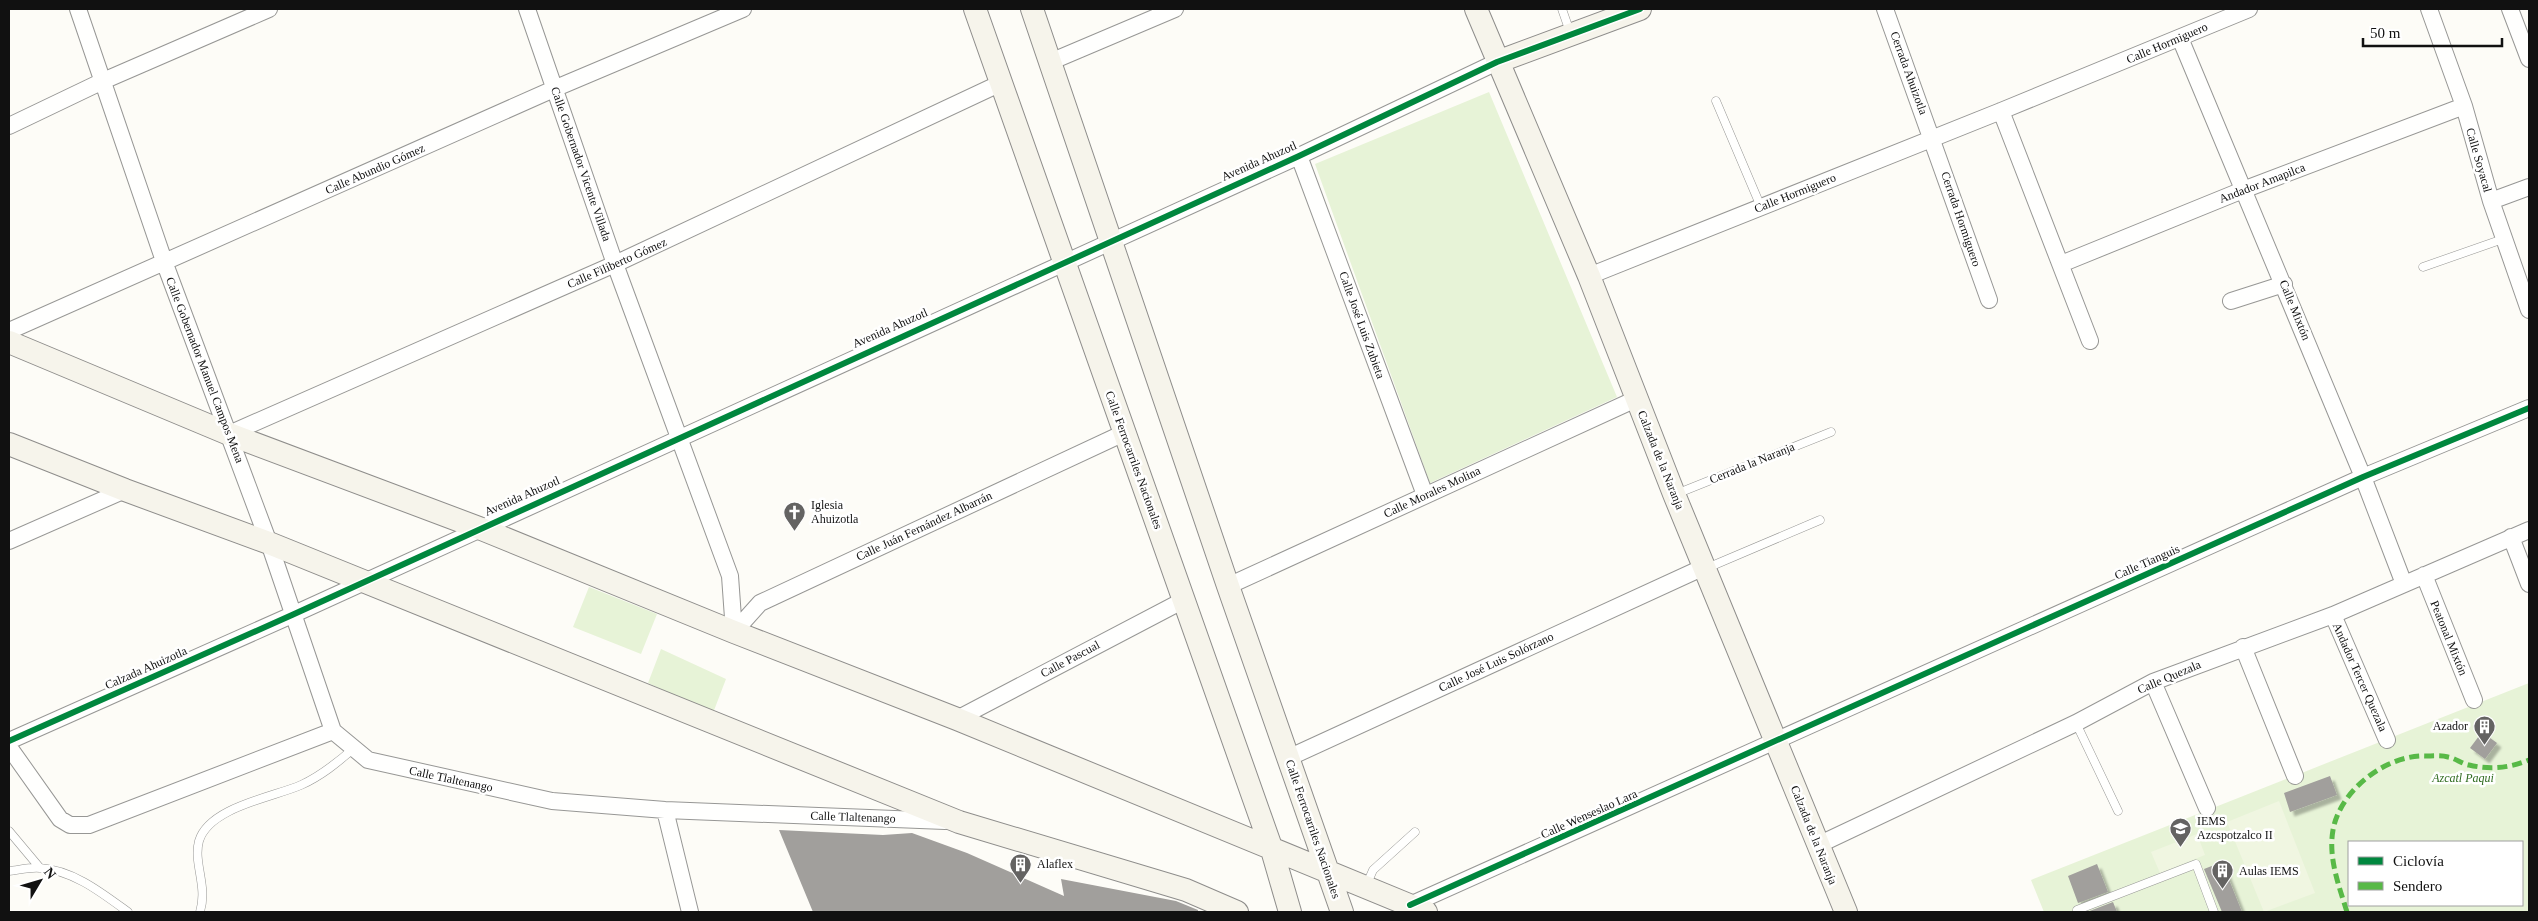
<svg xmlns="http://www.w3.org/2000/svg" width="2538" height="921" viewBox="0 0 2538 921" font-family="Georgia,serif">
  <style>
    .green { fill: #e7f3d7; fill-rule: evenodd }
    .pitch { fill: #f0f6e1 }
    .building { fill: #a19f9c; filter: url(#shadow) }
    .lines { fill: none; stroke-linecap: round; stroke-linejoin: round }
    .lane-casing { stroke: #979795; stroke-width: 9 }
    .street-casing { stroke: #979795; stroke-width: 18 }
    .secondary-casing { stroke: #8e8d8b; stroke-width: 24 }
    .lane { stroke: #fffffe; stroke-width: 8 }
    .street { stroke: #fffffe; stroke-width: 16 }
    .secondary { stroke: #f6f4eb; stroke-width: 22 }
    .quiet { stroke: #58b947; stroke-width: 5; stroke-dasharray: 10 5; stroke-linecap: butt }
    .cycleway-casing { stroke: #fff; stroke-width: 9 }
    .cycleway { stroke: #00873e; stroke-width: 6 }
    .labels { text-anchor: middle; stroke-width: 5; stroke-linejoin: round; paint-order: stroke }
    .street-label { font-size: 12px; fill: #111; stroke: #fff }
    .poi-label { font-size: 12px; fill: #111; stroke: #fff; text-anchor: start }
    .park-label { font-size: 12px; font-style: italic; fill: #2f6b1f; stroke: #fff }
  </style>
  <defs>
    <filter id="shadow"><feDropShadow dx="4.5" dy="4.5" stdDeviation="1" flood-color="#0004"/></filter>
  </defs>
  <rect width="100%" height="100%" fill="#fdfcf7"/>
  <path class="green" d="M 1489,92 L 1617,397 L 1430,483 L 1315,164 Z
    M 589,587 L 657,614 L 641,654 L 573,627 Z
    M 661,649 L 726,679 L 713,713 L 648,683 Z
    M 2529,683 L 2529,912 L 2044,912 L 2031,880 ZM 2349,842 L 2522,842 L 2522,905 L 2349,905 Z"/>
  <path class="pitch" d="M 2279,801 L 2315,893 L 2264,912 L 2227,822 Z
    M 2197,834 L 2205,855 L 2160,873 L 2151,852 Z"/>
  <path class="building" d="M 2482,732 L 2497,743 L 2485,759 L 2470,748 Z
    M 2330,776 L 2337,795 L 2290,812 L 2284,793 Z
    M 779,830 L 883,835 L 912,833 L 967,853 L 1064,896 L 1061,879 L 1176,901 L 1198,910 L 1198,912 L 813,912 Z
    M 2222,862 L 2242,912 L 2222,912 L 2204,869 Z
    M 2097,864 L 2108,892 L 2078,903 L 2068,876 Z
    M 2113,902 L 2117,912 L 2087,912 Z"/>
  <g class="lines">
    <defs>
      <path id="lane" d="M 1562,9 L 1570,32
        M 1716,101 L 1761,207
        M 2423,267 L 2503,239
        M 1676,494 L 1831,432
        M 1707,568 L 1820,520
        M 2076,723 L 2118,811
        M 9,831 L 40,868
        M 9,871 C 19,870 30,867 40,868 C 73,870 102,893 128,912
        M 1366,886 L 1373,870 L 1415,832
        M 200,912 C 208,886 193,863 199,841 C 209,807 274,797 301,785 C 321,776 337,763 354,748
        M 2078,912 L 2077,910 L 2196,864 L 2214,912"/>
      <path id="street" d="M 78,9 L 165,264 L 269,543 L 333,731
        M 527,9 L 615,264 L 730,576 L 734,632
        M 1885,9 L 1989,300
        M 2429,9 L 2464,106 L 2491,201 L 2529,310
        M 2510,9 L 2529,59
        M 2180,38 L 2363,477 L 2404,584
        M 1050,62 L 1175,9
        M 2001,111 L 2090,341
        M 9,126 L 103,81 L 269,9
        M 1299,156 L 1425,495
        M 2491,201 L 2529,187
        M 2061,264 L 2243,190 L 2464,106
        M 1589,276 L 2001,111 L 2249,9
        M 2231,301 L 2284,284
        M 9,331 L 556,88 L 743,9
        M 229,434 L 615,264 L 1001,83
        M 2511,537 L 2529,584
        M 9,541 L 125,490
        M 2424,575 L 2474,700
        M 1228,586 L 1636,399
        M 2333,615 L 2387,740
        M 734,632 L 760,603 L 1124,433
        M 2243,647 L 2295,776
        M 2153,682 L 2207,808
        M 957,719 L 1184,600
        M 333,731 L 368,760 L 552,801 L 665,810 L 945,821
        M 9,741 L 292,615 L 1299,156 L 1497,62
        M 9,747 L 60,819 L 70,825 L 89,825 L 333,731
        M 1288,758 L 1704,567
        M 665,810 L 690,912
        M 1818,845 L 2076,723 L 2153,682 L 2333,615 L 2529,530
        M 1410,905 L 2363,477 L 2529,408"/>
      <path id="secondary" d="M 975,9 L 1272,850 L 1290,912
        M 1032,9 L 1228,586 L 1342,912
        M 1476,9 L 1589,276 L 1674,494 L 1846,912
        M 1497,62 L 1640,9
        M 9,342 L 229,434 L 479,528 L 734,632 L 957,719 L 1426,912
        M 9,444 L 125,490 L 269,543 L 959,822 L 1186,890 L 1237,912"/>
    </defs>
    <use href="#lane" class="lane-casing"/>
    <use href="#street" class="street-casing"/>
    <use href="#secondary" class="secondary-casing"/>
    <use href="#lane" class="lane"/>
    <use href="#street" class="street"/>
    <use href="#secondary" class="secondary"/>
    <path class="quiet" d="M 2347,912 C 2339,886 2328,858 2333,830 C 2340,790 2386,755 2425,756 C 2432,756 2441,755 2448,757 C 2455,758 2462,764 2469,765 C 2490,770 2510,768 2529,760"/>
    <defs>
      <path id="cycleway" d="M 9,741 L 292,615 L 1299,156 L 1497,62 L 1640,9
        M 1410,905 L 2363,477 L 2529,408"/>
    </defs>
    <use href="#cycleway" class="cycleway-casing"/>
    <use href="#cycleway" class="cycleway"/>
  </g>
  <defs>
    <symbol id="church-pin" viewBox="-11 -11 22 30"><path d="M0 17L-7.5 6A9.5 9.5 0 1 1 7.5 6Z" fill="#646362" stroke="#fff"/><path d="M-1.2-6h2.4v3.5h3.3v2.4h-3.3V6h-2.4V-.1h-3.3v-2.4h3.3Z" fill="#fff"/></symbol>
    <symbol id="building-pin" viewBox="-11 -11 22 30"><path d="M0 17L-7.5 6A9.5 9.5 0 1 1 7.5 6Z" fill="#646362" stroke="#fff"/><path d="M-4-6H4V6H1V3H-1V6H-4ZM-2.5-4.3h1.7v1.8h-1.7ZM.8-4.3h1.7v1.8H.8ZM-2.5-1h1.7V.8h-1.7ZM.8-1h1.7V.8H.8Z" fill="#fff"/></symbol>
    <symbol id="school-pin" viewBox="-11 -11 22 30"><path d="M0 17L-7.5 6A9.5 9.5 0 1 1 7.5 6Z" fill="#646362" stroke="#fff"/><path d="M0-5L7-2L0 1L-7-2ZM-4 1L0 2.5L4 1V4Q0 6-4 4Z" fill="#fff"/></symbol>
  </defs>
  <g fill-rule="evenodd">
    <use href="#church-pin" x="782" y="500" width="25" height="34"/>
    <use href="#building-pin" x="2472" y="714" width="25" height="34"/>
    <use href="#school-pin" x="2168" y="816" width="25" height="34"/>
    <use href="#building-pin" x="1008" y="852" width="25" height="34"/>
    <use href="#building-pin" x="2210" y="858" width="25" height="34"/>
  </g>
  <g class="labels">
    <g class="street-label">
      <text transform="translate(2167 43) rotate(-23)" y="4">Calle Hormiguero</text>
      <text transform="translate(1909 73) rotate(70)" y="4">Cerrada Ahuizotla</text>
      <text transform="translate(2479 160) rotate(74)" y="4">Calle Soyacal</text>
      <text transform="translate(1259 161) rotate(-24)" y="4">Avenida Ahuzotl</text>
      <text transform="translate(581 164) rotate(71)" y="4">Calle Gobernador Vicente Villada</text>
      <text transform="translate(375 169) rotate(-24)" y="4">Calle Abundio Gómez</text>
      <text transform="translate(2262 183) rotate(-21)" y="4">Andador Amapilca</text>
      <text transform="translate(1795 193) rotate(-22)" y="4">Calle Hormiguero</text>
      <text transform="translate(1961 219) rotate(71)" y="4">Cerrada Hormiguero</text>
      <text transform="translate(617 263) rotate(-24)" y="4">Calle Filiberto Gómez</text>
      <text transform="translate(2295 310) rotate(68)" y="4">Calle Mixtón</text>
      <text transform="translate(1362 325) rotate(70)" y="4">Calle José Luis Zubieta</text>
      <text transform="translate(890 328) rotate(-24)" y="4">Avenida Ahuzotl</text>
      <text transform="translate(205 370) rotate(69)" y="4">Calle Gobernador Manuel Campos Mena</text>
      <text transform="translate(1134 460) rotate(70)" y="4">Calle Ferrocarriles Nacionales</text>
      <text transform="translate(1661 460) rotate(68)" y="4">Calzada de la Naranja</text>
      <text transform="translate(1752 463) rotate(-22)" y="4">Cerrada la Naranja</text>
      <text transform="translate(1432 492) rotate(-25)" y="4">Calle Morales Molina</text>
      <text transform="translate(522 496) rotate(-24)" y="4">Avenida Ahuzotl</text>
      <text transform="translate(924 526) rotate(-25)" y="4">Calle Juán Fernández Albarrán</text>
      <text transform="translate(2147 562) rotate(-24)" y="4">Calle Tianguis</text>
      <text transform="translate(2449 638) rotate(68)" y="4">Peatonal Mixtón</text>
      <text transform="translate(1070 659) rotate(-28)" y="4">Calle Pascual</text>
      <text transform="translate(1496 662) rotate(-25)" y="4">Calle José Luis Solórzano</text>
      <text transform="translate(146 668) rotate(-24)" y="4">Calzada Ahuizotla</text>
      <text transform="translate(2169 677) rotate(-23)" y="4">Calle Quezala</text>
      <text transform="translate(2360 677) rotate(66)" y="4">Andador Tercer Quezala</text>
      <text transform="translate(451 779) rotate(12)" y="4">Calle Tlaltenango</text>
      <text transform="translate(1589 814) rotate(-24)" y="4">Calle Wenseslao Lara</text>
      <text transform="translate(853 817) rotate(2)" y="4">Calle Tlaltenango</text>
      <text transform="translate(1313 829) rotate(71)" y="4">Calle Ferrocarriles Nacionales</text>
      <text transform="translate(1814 835) rotate(68)" y="4">Calzada de la Naranja</text>
    </g>
    <g class="poi-label">
      <text x="811" y="509">Iglesia<tspan x="811" dy="14">Ahuizotla</tspan></text>
      <text x="2468" y="730" text-anchor="end">Azador</text>
      <text x="2197" y="825">IEMS<tspan x="2197" dy="14">Azcspotzalco II</tspan></text>
      <text x="1037" y="868">Alaflex</text>
      <text x="2239" y="875">Aulas IEMS</text>
    </g>
    <g class="park-label">
      <text x="2463" y="782">Azcatl Paqui</text>
    </g>
  </g>
  <rect width="2538" height="921" fill="none" stroke="#111111" stroke-width="20"/>
  <rect x="2348" y="841" width="175" height="65" fill="#ffffff" stroke="#a0a0a0"/>
  <rect x="2358" y="857" width="25" height="8" fill="#00873e" stroke="#a0a0a0"/>
  <text x="2393" y="866" font-size="15" fill="#111111">Ciclovía</text>
  <rect x="2358" y="882" width="25" height="8" fill="#58b947" stroke="#a0a0a0"/>
  <text x="2393" y="891" font-size="15" fill="#111111">Sendero</text>
  <g transform="translate(40 881) rotate(52)" stroke="#ffffff" stroke-width="4" paint-order="stroke">
  <path d="M0-4L9 19L0 12L-9 19Z" fill="#111111"/>
  <text y="-8" font-size="14" font-weight="bold" text-anchor="middle" fill="#111111">N</text>
  </g>
  <path d="M2363 38v8h139v-8" fill="none" stroke="#111111" stroke-width="2.5"/>
  <text x="2370" y="38" font-size="15" fill="#111111" stroke="#ffffff" stroke-width="4" paint-order="stroke">50 m</text>
</svg>
